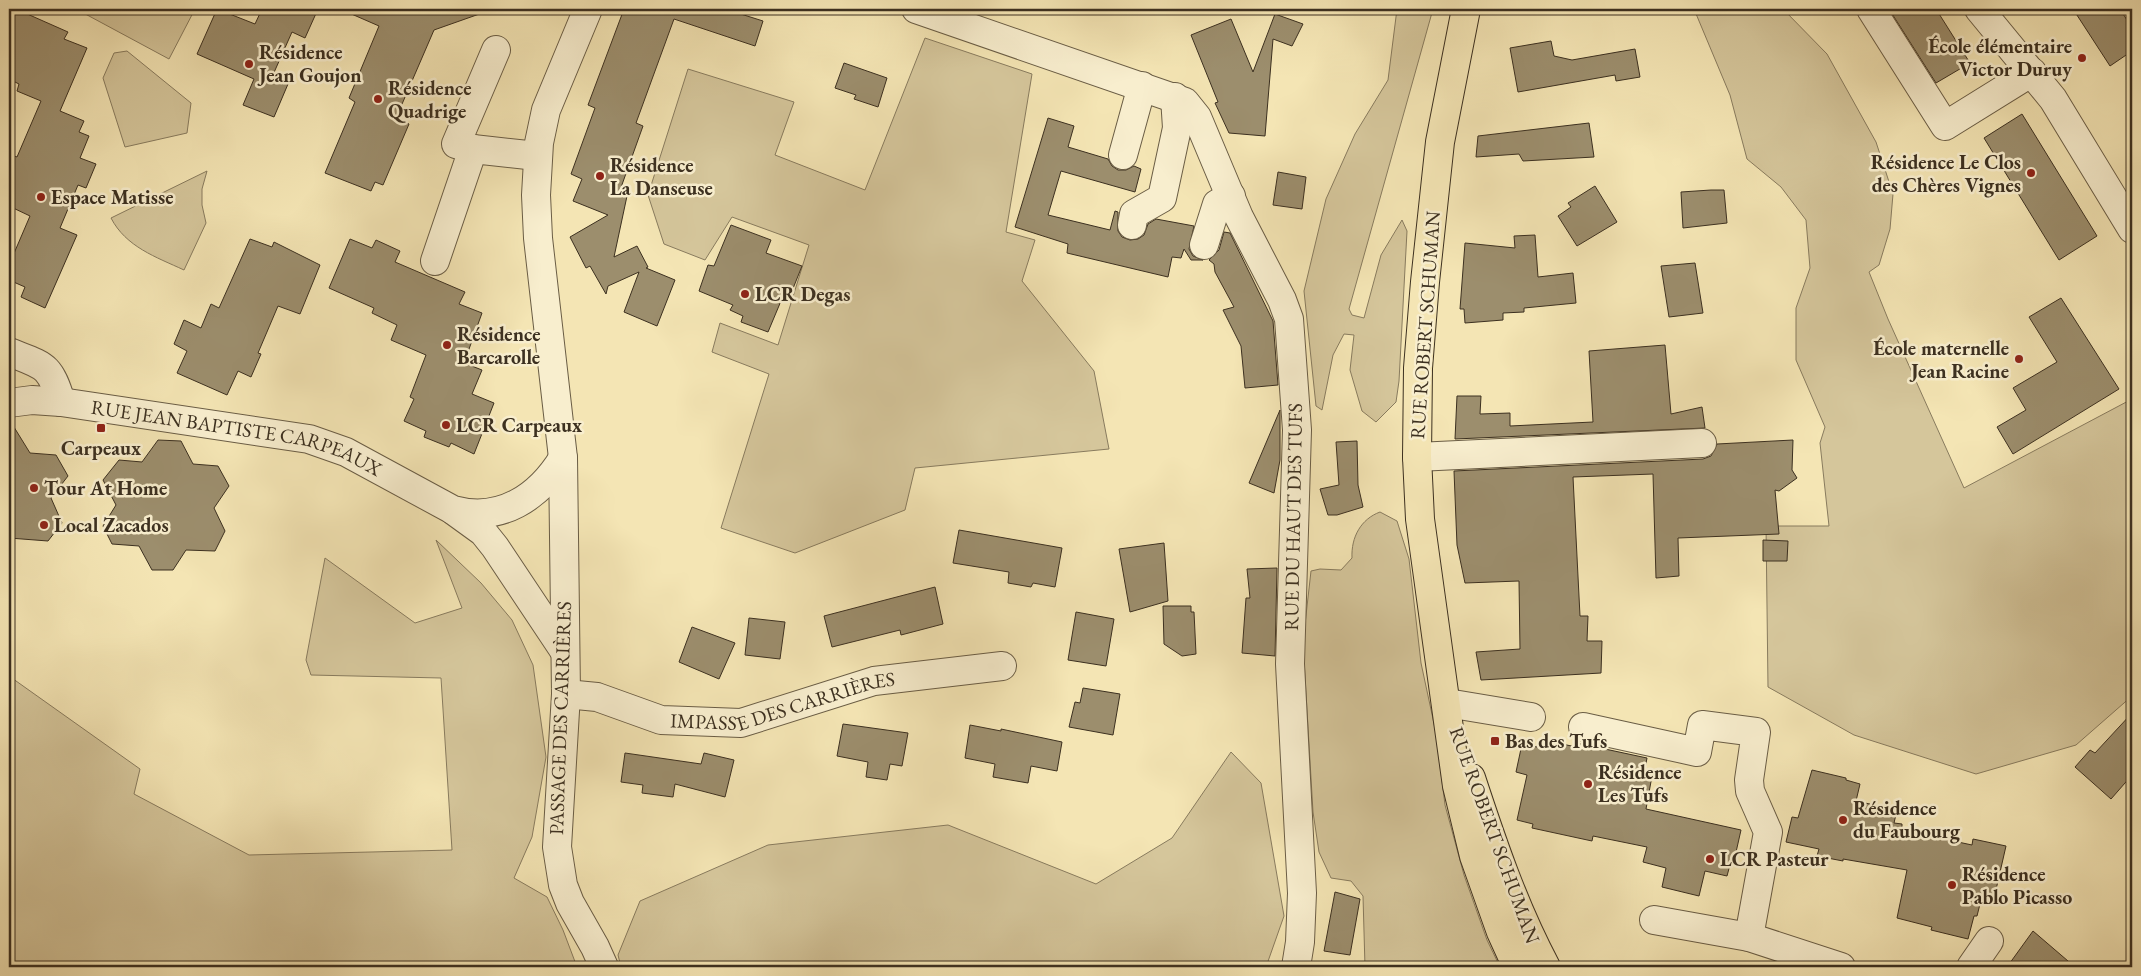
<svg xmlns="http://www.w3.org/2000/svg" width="2141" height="976" viewBox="0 0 2141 976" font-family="'EB Garamond',serif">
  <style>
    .green { fill: #d5c69b; stroke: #887b5e }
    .building { fill: #9c8e6d; stroke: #3c3020 }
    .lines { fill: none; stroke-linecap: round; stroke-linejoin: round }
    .minor-casing { stroke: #6a5d45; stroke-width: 30 }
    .major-casing { stroke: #3c3020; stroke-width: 30 }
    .minor { stroke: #f8eece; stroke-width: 28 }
    .major { stroke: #f4e5b4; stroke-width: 28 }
    .poi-dot { fill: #8f2418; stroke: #f8eece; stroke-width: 2 }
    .labels { text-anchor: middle; stroke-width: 5; stroke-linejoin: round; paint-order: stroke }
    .poi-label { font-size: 20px; font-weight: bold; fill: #3c3020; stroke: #f8eece; text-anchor: start }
    .street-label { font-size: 20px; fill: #3c3020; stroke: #f8eece }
  </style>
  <rect width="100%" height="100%" fill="#f4e5b4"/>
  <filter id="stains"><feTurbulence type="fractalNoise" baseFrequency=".004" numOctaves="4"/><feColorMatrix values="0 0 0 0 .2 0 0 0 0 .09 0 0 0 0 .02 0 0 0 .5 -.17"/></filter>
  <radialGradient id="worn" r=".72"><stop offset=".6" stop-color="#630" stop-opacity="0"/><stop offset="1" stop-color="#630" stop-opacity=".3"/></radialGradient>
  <path class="green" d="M 76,9 L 195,9 L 169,59 Z
    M 1397,9 L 1433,9 L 1349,309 L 1352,315 L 1364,318 L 1381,255 L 1402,220 L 1407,231 L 1399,381 L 1396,402 L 1376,422 L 1362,411 L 1350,370 L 1354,335 L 1344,334 L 1333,355 L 1322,410 L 1316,406 L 1304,291 L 1326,199 L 1355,134 L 1388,80 Z
    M 1694,9 L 1783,9 L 1827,54 L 1876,142 L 1893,194 L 1890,229 L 1879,265 L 1869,272 L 1888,319 L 1964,488 L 2132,399 L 2132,696 L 2076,745 L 1976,774 L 1854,735 L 1768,687 L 1766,526 L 1829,526 L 1820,443 L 1825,427 L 1796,360 L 1796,308 L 1810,268 L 1806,220 L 1781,187 L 1747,159 L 1730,95 Z
    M 925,38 L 1032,74 L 1006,232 L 1035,240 L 1022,281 L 1094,371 L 1109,449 L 915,468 L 905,510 L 795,553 L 721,528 L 769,374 L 712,352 L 720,323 L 778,345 L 809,245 L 732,217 L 705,260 L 664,244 L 648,195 L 688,69 L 794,102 L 775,155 L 865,190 Z
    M 127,51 L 191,103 L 187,133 L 125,147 L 103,78 L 114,53 Z
    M 207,171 L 202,189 L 202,205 L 206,223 L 184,270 C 156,257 126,247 111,218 Z
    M 1380,512 L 1397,521 L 1409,559 L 1421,663 L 1436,733 L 1445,805 L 1464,875 L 1487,940 L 1500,967 L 1365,967 L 1363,896 L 1351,881 L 1331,878 L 1319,852 L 1313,812 L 1303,642 L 1311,571 L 1320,569 L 1341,570 L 1352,558 C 1351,537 1361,519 1380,512 Z
    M 436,540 L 481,583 L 512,620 L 533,665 L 546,757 L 532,837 L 514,878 L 547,897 L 563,930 L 577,967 L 9,967 L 9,676 L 140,769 L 134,794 L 249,855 L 452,850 L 441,678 L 311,675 L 306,660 L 325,558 L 415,623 L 462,608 Z
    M 1231,752 L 1261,783 L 1284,916 L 1266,967 L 621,967 L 618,955 L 640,901 L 768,845 L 948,825 L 1096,884 L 1172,838 Z"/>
  <path class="building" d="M 9,9 L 16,9 L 68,32 L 64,39 L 87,48 L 60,111 L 84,121 L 79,132 L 89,136 L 80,158 L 96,164 L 86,188 L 78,185 L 60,228 L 77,235 L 45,308 L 21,297 L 25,287 L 9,280 L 9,265 L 30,216 L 9,206 L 9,154 L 17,157 L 41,101 L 17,91 L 19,84 L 9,79 Z
    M 217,9 L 255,24 L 262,9 L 318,9 L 305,38 L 292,32 L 272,77 L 288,84 L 274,117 L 243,105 L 254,79 L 197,54 Z
    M 340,9 L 484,9 L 485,12 L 434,30 L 396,118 L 409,124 L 383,185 L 375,182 L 371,191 L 325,173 L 355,102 L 349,98 L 379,26 Z
    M 624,9 L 725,9 L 763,21 L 755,46 L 674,19 L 636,123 L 643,126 L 619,193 L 627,196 L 614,257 L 637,246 L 648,267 L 646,268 L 675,280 L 657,326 L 624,312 L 639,272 L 608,286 L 606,294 L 590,266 L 586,268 L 570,237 L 608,215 L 573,201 L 582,179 L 571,174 L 595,108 L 588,105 Z
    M 1889,9 L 1936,9 L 1970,63 L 1936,83 Z
    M 2073,9 L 2120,9 L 2132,28 L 2132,51 L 2110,66 Z
    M 1275,14 L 1303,24 L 1292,46 L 1273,39 L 1265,136 L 1229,133 L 1215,103 L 1218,102 L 1191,35 L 1231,19 L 1253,72 Z
    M 1551,41 L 1554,56 L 1572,60 L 1635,49 L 1640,77 L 1616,81 L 1615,75 L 1518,92 L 1510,48 Z
    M 844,63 L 887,78 L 878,107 L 854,99 L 856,95 L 835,88 Z
    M 2022,114 L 2097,236 L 2059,260 L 1984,138 Z
    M 1048,118 L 1074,126 L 1068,147 L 1108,159 L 1112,166 L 1118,170 L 1126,170 L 1134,166 L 1141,169 L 1135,192 L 1061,171 L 1048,215 L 1110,230 L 1115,211 L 1118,212 L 1118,231 L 1122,237 L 1130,240 L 1138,239 L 1144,235 L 1148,224 L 1156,219 L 1194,226 L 1189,249 L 1193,256 L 1203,260 L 1191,260 L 1184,249 L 1181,258 L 1172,257 L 1168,277 L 1067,253 L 1068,244 L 1015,227 Z
    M 1589,123 L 1594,157 L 1523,161 L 1519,154 L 1476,157 L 1478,136 Z
    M 1278,172 L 1306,177 L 1302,209 L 1273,205 Z
    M 1595,186 L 1617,222 L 1577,246 L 1558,216 L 1571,207 L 1568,203 Z
    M 1711,190 L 1724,190 L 1727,223 L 1683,228 L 1681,192 Z
    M 731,225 L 771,240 L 766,253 L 802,266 L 792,291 L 786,289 L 768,332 L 741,322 L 743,316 L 730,310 L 733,305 L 699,291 L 708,265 L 714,266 Z
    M 1224,232 L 1230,233 L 1273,321 L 1278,385 L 1245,388 L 1241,346 L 1223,310 L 1234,307 L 1215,272 L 1214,264 L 1209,260 L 1219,250 Z
    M 1535,235 L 1538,277 L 1573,273 L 1576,303 L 1524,308 L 1524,312 L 1503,313 L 1503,320 L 1465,323 L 1464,309 L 1460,309 L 1465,243 L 1515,248 L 1514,236 Z
    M 250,239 L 272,247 L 274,242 L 320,265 L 300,314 L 278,306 L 258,353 L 261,354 L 251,377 L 238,371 L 227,395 L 177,373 L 187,351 L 174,344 L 184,320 L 201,328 L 211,304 L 219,308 Z
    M 350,239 L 372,248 L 376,240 L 400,251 L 395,262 L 465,292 L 459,304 L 482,313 L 464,363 L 482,370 L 472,394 L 494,403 L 474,454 L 451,443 L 449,447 L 424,437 L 426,431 L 404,421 L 414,399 L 410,397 L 426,355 L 391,340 L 397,325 L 372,313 L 374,308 L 329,288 Z
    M 1695,263 L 1703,313 L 1669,317 L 1661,266 Z
    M 2061,298 L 2119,389 L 2013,454 L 1997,427 L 2026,410 L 2013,388 L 2057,362 L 2029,317 Z
    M 1665,345 L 1671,414 L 1702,407 L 1705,428 L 1455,439 L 1457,396 L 1481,396 L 1480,414 L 1510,413 L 1510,426 L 1593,422 L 1589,351 Z
    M 1280,410 L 1280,460 L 1274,493 L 1249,483 Z
    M 9,419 L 30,453 L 56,455 L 68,476 L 51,498 L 62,523 L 48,541 L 9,538 Z
    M 158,440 L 181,441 L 193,464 L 218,466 L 229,486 L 214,508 L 225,531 L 215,551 L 186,550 L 173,570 L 152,570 L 139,546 L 112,544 L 103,526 L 116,505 L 103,480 L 119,460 L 142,462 Z
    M 1793,440 L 1792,470 L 1797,478 L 1779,491 L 1775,490 L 1779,534 L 1678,538 L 1679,576 L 1656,578 L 1653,474 L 1573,477 L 1580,616 L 1588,616 L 1587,641 L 1602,641 L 1601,673 L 1481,680 L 1476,652 L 1520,649 L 1519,581 L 1465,583 L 1457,545 L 1454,471 L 1703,459 L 1711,456 L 1717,444 Z
    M 1357,441 L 1358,485 L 1363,507 L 1337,515 L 1328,515 L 1320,489 L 1339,485 L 1336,442 Z
    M 959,530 L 1062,548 L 1055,587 L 1033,583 L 1031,587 L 1008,583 L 1009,572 L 953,563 Z
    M 1763,540 L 1788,541 L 1787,561 L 1763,561 Z
    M 1164,543 L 1168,601 L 1130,612 L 1119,549 Z
    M 1277,568 L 1275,656 L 1242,653 L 1246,598 L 1250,598 L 1247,569 Z
    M 935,587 L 943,624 L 901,635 L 900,630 L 832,647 L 824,616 Z
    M 1163,606 L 1191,606 L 1191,612 L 1194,612 L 1196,654 L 1182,656 L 1164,644 Z
    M 1076,612 L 1114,619 L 1106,666 L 1068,660 Z
    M 749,618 L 785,622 L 780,659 L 745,655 Z
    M 692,627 L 735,643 L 719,679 L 679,662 Z
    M 1083,688 L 1120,694 L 1113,735 L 1069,727 L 1075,702 L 1080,703 Z
    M 2132,713 L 2132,775 L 2111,799 L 2075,767 L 2090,750 L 2095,753 Z
    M 843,724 L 908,733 L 902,766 L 890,764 L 887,780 L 866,777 L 868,762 L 837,756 Z
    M 970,725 L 1001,731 L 1001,729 L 1062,742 L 1057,771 L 1031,766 L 1028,783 L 993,777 L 995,764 L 965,758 Z
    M 1539,739 L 1576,747 L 1577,743 L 1647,758 L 1644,774 L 1652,776 L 1646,809 L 1741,830 L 1734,861 L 1731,861 L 1727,876 L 1705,871 L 1699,896 L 1662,887 L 1666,868 L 1643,862 L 1647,847 L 1593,836 L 1592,841 L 1532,828 L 1533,824 L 1517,820 L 1527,775 L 1516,772 L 1522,744 L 1537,747 Z
    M 625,753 L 701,764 L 704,753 L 734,760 L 725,797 L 675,784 L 673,797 L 642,793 L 643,785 L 621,782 Z
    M 1812,770 L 1846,778 L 1846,780 L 1860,784 L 1856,801 L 1897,810 L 1894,823 L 1902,824 L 1902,830 L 1972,845 L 1973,839 L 2006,846 L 1995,894 L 1983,892 L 1977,916 L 1974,916 L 1968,939 L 1931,930 L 1932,927 L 1897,918 L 1907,870 L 1843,859 L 1843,861 L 1817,856 L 1819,849 L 1786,842 L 1792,817 L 1798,818 Z
    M 1335,892 L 1360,899 L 1350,955 L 1324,951 Z
    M 2033,931 L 2075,967 L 2007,967 Z"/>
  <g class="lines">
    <defs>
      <g id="minor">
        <path d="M 588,9 L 546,110 L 539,143 L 536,195 L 538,238 L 563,458 L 566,694 L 557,847 L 563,885 L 570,903 L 595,947 L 604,967"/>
        <path d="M 916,9 L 1185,102 L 1197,117 L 1239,217 L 1282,300 L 1289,319 L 1297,430 L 1290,664 L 1302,893 L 1300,942 L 1296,967"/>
        <path d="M 1871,9 L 1945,126 L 2032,72"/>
        <path d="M 1979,9 L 2053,99 L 2132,229"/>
        <path d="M 473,149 L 456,144 L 496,50"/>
        <path d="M 1123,155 L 1142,86"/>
        <path d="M 1132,225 L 1134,214 L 1162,198 L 1177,128 L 1175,97"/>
        <path d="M 1204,245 L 1217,204 L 1231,196"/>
        <path d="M 435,261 L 473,149 L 537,156"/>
        <path d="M 9,352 C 44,366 50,364 61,402"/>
        <path id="s1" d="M 9,403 L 32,400 L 61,402 L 309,439 L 346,452 L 453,510 C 501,523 539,497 563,458"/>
        <path d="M 1417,457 L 1702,443"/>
        <path d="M 454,511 L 483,532 L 495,547 L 565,652"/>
        <path id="s2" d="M 566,694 L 597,697 L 661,720 L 741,723 L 874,681 L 1002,666"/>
        <path d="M 1447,703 L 1531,717"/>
        <path d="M 1583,727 L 1697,752 L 1702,725 L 1756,732 L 1749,780 L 1750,791 L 1768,832 L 1749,937"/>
        <path d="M 1654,920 L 1749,937 L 1841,967"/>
        <path d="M 1971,967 L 1989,941"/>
      </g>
      <path id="major" d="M 1466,9 L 1440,142 L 1425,282 L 1418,368 L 1417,457 L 1420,519 L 1457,786 L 1474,856 L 1501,932 L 1517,967
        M 1471,778 C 1492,842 1514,907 1546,967"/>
    </defs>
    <use href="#minor" class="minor-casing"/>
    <use href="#major" class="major-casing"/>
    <use href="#minor" class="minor"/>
    <use href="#major" class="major"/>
  </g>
  <g class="poi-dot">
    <circle cx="2082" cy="58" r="5"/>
    <circle cx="249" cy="64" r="5"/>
    <circle cx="378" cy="99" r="5"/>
    <circle cx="2031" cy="173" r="5"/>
    <circle cx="600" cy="176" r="5"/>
    <circle cx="41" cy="197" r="5"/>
    <circle cx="745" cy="294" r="5"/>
    <circle cx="447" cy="345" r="5"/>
    <circle cx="2019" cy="359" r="5"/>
    <circle cx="446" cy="425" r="5"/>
    <rect x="96" y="423" width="10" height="10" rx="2.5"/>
    <circle cx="34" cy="488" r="5"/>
    <circle cx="44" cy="525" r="5"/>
    <rect x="1490" y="736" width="10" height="10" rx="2.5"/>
    <circle cx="1588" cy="784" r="5"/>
    <circle cx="1843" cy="820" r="5"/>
    <circle cx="1710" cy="859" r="5"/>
    <circle cx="1952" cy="885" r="5"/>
  </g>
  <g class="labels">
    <g class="poi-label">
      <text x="2072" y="53" text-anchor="end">École élémentaire<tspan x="2072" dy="23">Victor Duruy</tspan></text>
      <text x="259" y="59">Résidence<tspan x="259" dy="23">Jean Goujon</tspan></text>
      <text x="388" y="95">Résidence<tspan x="388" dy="23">Quadrige</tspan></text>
      <text x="2021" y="169" text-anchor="end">Résidence Le Clos<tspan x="2021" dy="23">des Chères Vignes</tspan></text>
      <text x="610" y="172">Résidence<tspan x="610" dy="23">La Danseuse</tspan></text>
      <text x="51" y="204">Espace Matisse</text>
      <text x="755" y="301">LCR Degas</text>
      <text x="457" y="341">Résidence<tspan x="457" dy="23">Barcarolle</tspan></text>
      <text x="2009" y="355" text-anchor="end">École maternelle<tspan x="2009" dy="23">Jean Racine</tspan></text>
      <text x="456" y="432">LCR Carpeaux</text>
      <text x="101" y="455" text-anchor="middle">Carpeaux</text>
      <text x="44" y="495">Tour At Home</text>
      <text x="54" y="532">Local Zacados</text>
      <text x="1505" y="748">Bas des Tufs</text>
      <text x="1598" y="779">Résidence<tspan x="1598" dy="23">Les Tufs</tspan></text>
      <text x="1853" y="815">Résidence<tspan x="1853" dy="23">du Faubourg</tspan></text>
      <text x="1720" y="866">LCR Pasteur</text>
      <text x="1962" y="881">Résidence<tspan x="1962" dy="23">Pablo Picasso</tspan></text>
    </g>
    <g class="street-label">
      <text transform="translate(1425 325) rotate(-86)" y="7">RUE ROBERT SCHUMAN</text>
      <text dy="7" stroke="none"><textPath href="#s1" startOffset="232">RUE JEAN BAPTISTE CARPEAUX</textPath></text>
      <text transform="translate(1293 517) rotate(-89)" y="7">RUE DU HAUT DES TUFS</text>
      <text dy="7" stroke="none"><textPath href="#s2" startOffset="224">IMPASSE DES CARRIÈRES</textPath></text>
      <text transform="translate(560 718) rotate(-88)" y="7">PASSAGE DES CARRIÈRES</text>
      <text transform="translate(1495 835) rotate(70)" y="7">RUE ROBERT SCHUMAN</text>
    </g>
  </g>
  <rect width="2141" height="976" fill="none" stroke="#f4e5b4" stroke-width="30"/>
  <rect x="10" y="10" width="2121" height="956" fill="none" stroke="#3c3020" stroke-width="2.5"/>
  <rect x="15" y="15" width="2111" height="946" fill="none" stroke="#3c3020"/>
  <rect width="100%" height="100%" filter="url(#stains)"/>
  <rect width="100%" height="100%" fill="url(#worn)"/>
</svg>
